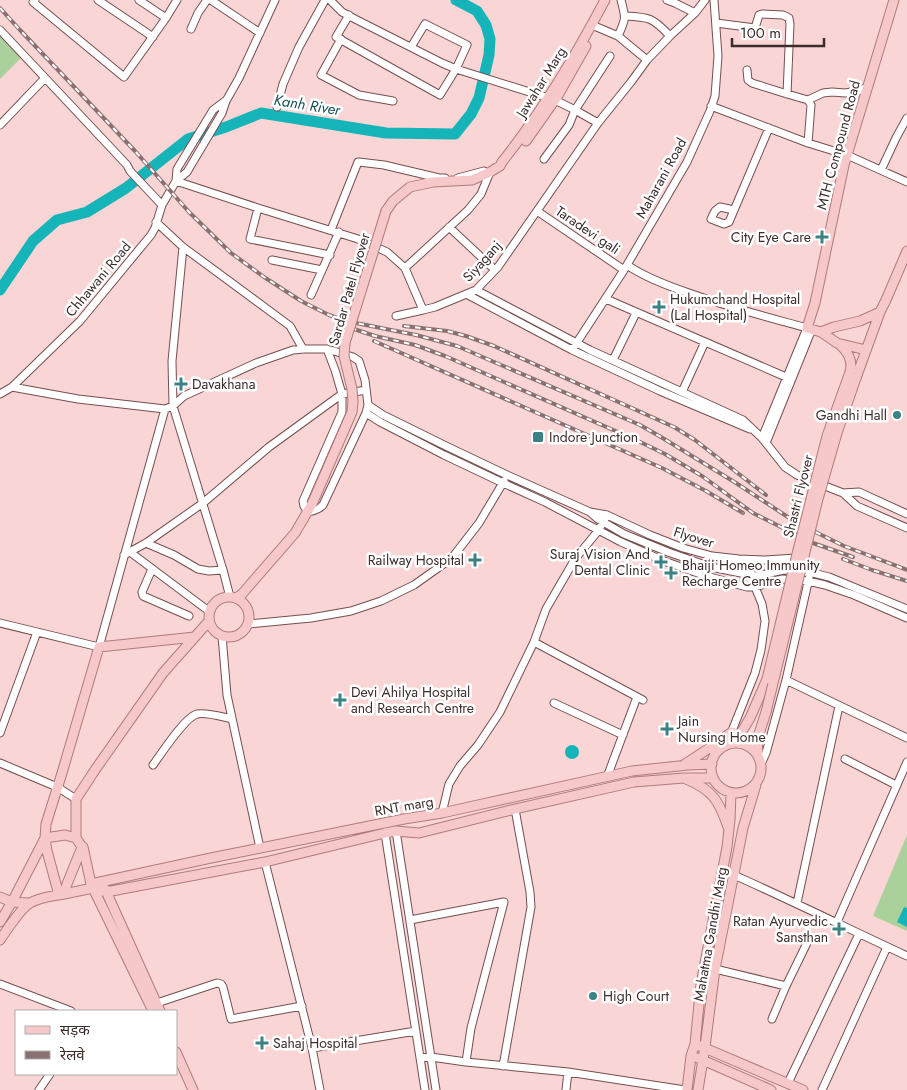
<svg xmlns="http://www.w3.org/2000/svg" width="907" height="1090" viewBox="0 0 907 1090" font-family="Jost,'Noto Sans Devanagari',sans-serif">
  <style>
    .green { fill: #aad19c }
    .water { fill: #15b4b8 }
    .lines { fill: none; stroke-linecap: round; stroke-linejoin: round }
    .river { stroke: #15b4b8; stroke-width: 11 }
    .minor-casing { stroke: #754f50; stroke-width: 9 }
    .major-casing { stroke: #b27a7b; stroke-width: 11 }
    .minor { stroke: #fff; stroke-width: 7 }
    .major { stroke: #f7c8ca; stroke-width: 9 }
    .rail-casing { stroke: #8a7171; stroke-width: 4 }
    .rail { stroke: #fff; stroke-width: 2; stroke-dasharray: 5.5; stroke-linecap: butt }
    .major-bridge-casing { stroke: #b27a7b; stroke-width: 11; stroke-linecap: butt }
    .major-bridge { stroke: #f7c8ca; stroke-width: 9 }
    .poi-dot { fill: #3a8284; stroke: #fff; stroke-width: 2 }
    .labels { text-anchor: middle; stroke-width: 5; stroke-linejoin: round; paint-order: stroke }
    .street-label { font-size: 14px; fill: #3d2c2c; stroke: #fff }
    .poi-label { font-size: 14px; fill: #3d2c2c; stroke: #fff; text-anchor: start }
    .water-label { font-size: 15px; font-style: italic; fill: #165153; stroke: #fff }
  </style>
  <rect width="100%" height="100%" fill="#f9d5d5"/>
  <path class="green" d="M 0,30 L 24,55 L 0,79 Z
    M 907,835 L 907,931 L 873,916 Z"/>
  <path class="water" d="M565 752a7 7 0 1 1 14 0a7 7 0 1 1-14 0Z
    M 904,907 L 907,908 L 907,927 L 897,922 Z"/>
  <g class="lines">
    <path class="river" d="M 0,290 L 33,241 L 57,220 L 87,212 L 126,188 L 188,139 L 226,127 L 261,113 L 386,133 L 455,134 L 471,114 L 479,98 L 489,55 L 490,39 L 486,25 L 477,11 L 456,0"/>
    <defs>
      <path id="minor" d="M 35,0 L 33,2 L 124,77 L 166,18 L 177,0
        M 98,0 L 153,37
        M 139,0 L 166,18
        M 211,0 L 260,33
        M 330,0 L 342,12 L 355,19 L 442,63 L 456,69 L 555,100 L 575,110 L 598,123
        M 667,0 L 675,3 L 695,13
        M 349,15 L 336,37 L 440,95 L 456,69 L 467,45 L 425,24 L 411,47
        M 625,16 C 650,17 653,18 670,36
        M 716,23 L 755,28 L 759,15 L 762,14 L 783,15 L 789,18 L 790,24 L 787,94
        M 592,25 L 618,36 L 647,60
        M 191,29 L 198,13 L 207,0
        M 0,30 L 127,165 L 130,171 L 162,205
        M 618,36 C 626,19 626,18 621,0
        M 341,39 L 321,75 L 359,95 L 393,101
        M 747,70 L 748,80 L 752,83 L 787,94 L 808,100 L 811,105 L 808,143
        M 808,100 L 823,93 L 832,92 L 845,93 L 858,91 L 868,87
        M 711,106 L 808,143 L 847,155 L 907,182
        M 277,107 L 283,84 L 299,47 L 325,0
        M 0,125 L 45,78
        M 544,159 L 569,125 L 575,110 L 610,56
        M 881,170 L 896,138 L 907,118
        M 458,178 L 484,171
        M 176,181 L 258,208 L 358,239 L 387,252 L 405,268 L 423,310 L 435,307 L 476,290 L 498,267 L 598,123 L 631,82 L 647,60 L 670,36 L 695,13 L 705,0
        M 176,181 L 177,169 L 213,110 L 225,101
        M 258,208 L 250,239 L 330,255
        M 734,210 L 720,207 L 715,211 L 711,219 L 724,224 L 729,222 L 769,128
        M 537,211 L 624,270
        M 156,222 L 183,247 L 290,326 L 303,349
        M 449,227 L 495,270
        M 331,230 L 358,162 L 359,162 L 384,165 L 439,178 L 445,178
        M 183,247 L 172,361 L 173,406 L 223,570 L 230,597
        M 272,260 L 322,270
        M 627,265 C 646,278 668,286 689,293 C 728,307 767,317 807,328 L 762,438
        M 405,268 L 468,210 L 481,194 L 490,172
        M 476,290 L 590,350 L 743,420 L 762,438 L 785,467 L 797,475 L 843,493 L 859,492 L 907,514
        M 311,295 L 339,232
        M 468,295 L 572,350 L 660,391 L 750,429
        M 606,299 L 786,377
        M 396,316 L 423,310
        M 572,350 L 624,270 L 687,162 L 710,111 L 715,96 L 718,56 L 714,0
        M 613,360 L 636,313
        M 12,387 L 78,399 L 165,409 L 173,406 L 184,396 L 256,363 L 293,350 L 303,349 L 327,349 L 334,351 L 353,357 L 359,361 L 365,380 L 368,405 L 366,413 L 323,505 C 319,510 313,511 308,512 L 304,506 L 303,501 L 342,412 L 342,394 L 335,370 L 327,349
        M 682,392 L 705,342
        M 0,394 L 12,387 L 80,321 L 151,235 L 155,228 L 162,205 L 176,181 L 187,172 L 222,113 L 226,101 L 239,78 L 275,0
        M 368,405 L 383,415 L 448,447 L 507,475 L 590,512 L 598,519 L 624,534 L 668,552 L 711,567 L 756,576 L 784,570 L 813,573 L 829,577 L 907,609
        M 366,413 L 380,422 L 444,455 L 503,483 L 545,502 L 621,542 L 664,561 L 706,576 L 747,587 L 755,587 L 782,579 L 808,581 L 825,585 L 854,595 L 907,618
        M 766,443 L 812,329
        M 843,493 L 857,506 L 907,528
        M 590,512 L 607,515 L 650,535 L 683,548 L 712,556 L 739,559 L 765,560 L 796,558
        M 146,543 L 174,555 L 198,569 L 209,571 L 223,570
        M 130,552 L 210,612
        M 124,555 L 146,543 L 203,503 L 269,447 L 342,394 L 366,390
        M 152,569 L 142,592 L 143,596 L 189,616
        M 0,623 L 99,647 L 165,409
        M 248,624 L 311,618 L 351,611 L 381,601 L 414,585 L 452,558 L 479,523 L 504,481
        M 222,636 L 227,695 L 260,848
        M 534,642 L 643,700
        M 786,680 L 907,738
        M 554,703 L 623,735
        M 0,733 L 37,632
        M 726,746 L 755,673 L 761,650 L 765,621 L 762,604 L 755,587 L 756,576
        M 845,759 L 896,785
        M 0,763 L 57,787 L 76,799
        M 761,764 L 766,753 L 786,680 L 809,578
        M 153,765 C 161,754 185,717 197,714 C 207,712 222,717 232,719
        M 607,777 L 637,697
        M 442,813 L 449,784 L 460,766 L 478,745 L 500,712 L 534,642 L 546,609 L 575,559 L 598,531 L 607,515
        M 396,831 L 436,1090
        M 385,833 L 425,1090
        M 265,862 L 312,1048 L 320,1090
        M 734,875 C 792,901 849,929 907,956
        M 797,903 L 839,706
        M 410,920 L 504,902 L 471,1028 L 466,1062
        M 837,922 L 907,762
        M 715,969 L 786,986
        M 0,984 L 71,1011
        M 157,1003 L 217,983 L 221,984 L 223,987 L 231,1019 L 302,1006
        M 772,1019 L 786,986 L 807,943
        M 312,1048 L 416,1031
        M 420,1058 L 431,1057 L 466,1062 L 568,1072 L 685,1090
        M 503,1066 L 531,907 L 530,892 L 515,809
        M 788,1083 L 859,934
        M 39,1090 L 50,1074
        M 566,1090 L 568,1072
        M 822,1090 L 887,947"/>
      <path id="major" d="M 526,141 L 557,97 L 586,46
        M 386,211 L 393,201 L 410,187 L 433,182 L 472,180 L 490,172 L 500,166 L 502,162 C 542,112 575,57 605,0
        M 821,332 L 834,327 L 860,321 L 880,312
        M 839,344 C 848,352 853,360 850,372
        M 866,350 L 837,343 L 821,332 L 807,328 L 815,303 L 844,165 L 894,0
        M 856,378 L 880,312 L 886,300 L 907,251
        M209 617a20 20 0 1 1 40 0a20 20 0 1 1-40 0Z
        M 236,598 L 242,594 L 295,533 L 312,504
        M 735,743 L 750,718 L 767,679
        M711 768a25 25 0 1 1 50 0a25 25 0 1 1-50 0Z
        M 758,755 L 757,740 L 766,712
        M 685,764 L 717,743 L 732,732
        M 686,779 C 713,790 719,801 728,827
        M 76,838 L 76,799 L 95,770 L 163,673 L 209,621
        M 83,847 L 91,884 L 153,1011
        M 91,884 L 211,858 L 404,819 L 442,813 L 632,771 L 688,765 L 712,764
        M 105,889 L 160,1011
        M 64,894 L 93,888 L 106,892 L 265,862 L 385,833 L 396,831 L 419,833 L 515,809 L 634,782 L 684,778 L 713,778
        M 0,897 L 12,902 L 28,903
        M 0,922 L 12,902 L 45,838 L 46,824 L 62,773 L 99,647 L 195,637
        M 0,940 C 6,931 21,908 30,903 C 40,897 53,896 64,894 L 67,884 L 82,847 L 76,838 L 65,835 L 45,838 L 47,851 L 59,895
        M 700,1046 L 803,1090
        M 176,1052 L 193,1090
        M 698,1058 L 771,1090
        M 687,1090 L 691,1056 L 695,1044 L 701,984 L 727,847 L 730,820 L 731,793
        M 698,1090 L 705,1047 L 715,969 L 743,828 L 756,785"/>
    </defs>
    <use href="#minor" class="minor-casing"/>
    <use href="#major" class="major-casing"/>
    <use href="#minor" class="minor"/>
    <use href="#major" class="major"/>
    <defs>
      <path id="rail" d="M 0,8 L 20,30 L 135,151 L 189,212 L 231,253 L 264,277 L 301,301 L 329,315 L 346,321 L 416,335 L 457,346 L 640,425 L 661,437 L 736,483 L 797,523 L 844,546 L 907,570
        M 404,326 L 447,331 L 466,336 L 494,346 L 674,427 L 695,440 L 766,495
        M 351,328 L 375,336 L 415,345 L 445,356 L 636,440 L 665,454 L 702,476 L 753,513 L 813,543 L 853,557
        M 374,341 L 662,468 L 706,491 L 743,513
        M 843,559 L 872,570 L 907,581"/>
    </defs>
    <use href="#rail" class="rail-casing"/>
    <use href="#rail" class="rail"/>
    <defs>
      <path id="major-bridge" d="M 312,504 L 352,412 L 353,402 L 352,389 L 344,356 L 345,343 L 386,211
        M 767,679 L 796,558 L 827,436 L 850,372
        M 766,712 L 818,499 L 837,433 L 856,378"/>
    </defs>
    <use href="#major-bridge" class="major-bridge-casing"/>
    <use href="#major-bridge" class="major-bridge"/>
  </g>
  <g class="poi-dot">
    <path d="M819.5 229.5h5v5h5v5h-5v5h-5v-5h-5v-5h5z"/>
    <path d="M656.5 299.5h5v5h5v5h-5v5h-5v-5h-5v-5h5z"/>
    <path d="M178.5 376.5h5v5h5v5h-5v5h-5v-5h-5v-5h5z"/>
    <circle cx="897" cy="415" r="5"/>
    <rect x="532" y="431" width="12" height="12" rx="2.5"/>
    <path d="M472.5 552.5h5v5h5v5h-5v5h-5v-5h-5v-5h5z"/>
    <path d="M658.5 554.5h5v5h5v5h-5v5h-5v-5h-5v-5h5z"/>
    <path d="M668.5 565.5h5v5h5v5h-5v5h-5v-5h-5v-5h5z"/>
    <path d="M337.5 692.5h5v5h5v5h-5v5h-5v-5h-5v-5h5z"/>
    <path d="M664.5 721.5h5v5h5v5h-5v5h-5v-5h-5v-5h5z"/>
    <path d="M836.5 921.5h5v5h5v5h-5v5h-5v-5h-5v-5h5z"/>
    <circle cx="593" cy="996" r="5"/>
    <path d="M259.5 1035.5h5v5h5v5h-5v5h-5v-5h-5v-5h5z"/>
  </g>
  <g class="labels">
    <g class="street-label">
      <text transform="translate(541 82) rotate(-58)" y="5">Jawahar Marg</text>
      <text transform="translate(838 145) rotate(-75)" y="5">MTH Compound Road</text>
      <text transform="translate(661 178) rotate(-61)" y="5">Maharani Road</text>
      <text transform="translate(588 230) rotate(34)" y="5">Taradevi gali</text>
      <text transform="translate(482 261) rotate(-48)" y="5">Siyaganj</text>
      <text transform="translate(98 279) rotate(-50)" y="5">Chhawani Road</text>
      <text transform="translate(349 289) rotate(-74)" y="5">Sardar Patel Flyover</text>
      <text transform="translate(798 496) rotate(-76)" y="5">Shastri Flyover</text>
      <text transform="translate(694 537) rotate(17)" y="5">Flyover</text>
      <text transform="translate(404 806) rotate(-10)" y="5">RNT marg</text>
      <text transform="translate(710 934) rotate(-80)" y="5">Mahatma Gandhi Marg</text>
    </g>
    <g class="poi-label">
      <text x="811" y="242" text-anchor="end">City Eye Care</text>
      <text x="670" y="304">Hukumchand Hospital<tspan x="670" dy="16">(Lal Hospital)</tspan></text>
      <text x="192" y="389">Davakhana</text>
      <text x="887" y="420" text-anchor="end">Gandhi Hall</text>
      <text x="549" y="442">Indore Junction</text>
      <text x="650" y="559" text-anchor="end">Suraj Vision And<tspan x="650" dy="16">Dental Clinic</tspan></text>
      <text x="464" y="565" text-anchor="end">Railway Hospital</text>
      <text x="682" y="570">Bhaiji Homeo Immunity<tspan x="682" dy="16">Recharge Centre</tspan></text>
      <text x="351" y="697">Devi Ahilya Hospital<tspan x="351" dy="16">and Research Centre</tspan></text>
      <text x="678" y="726">Jain<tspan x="678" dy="16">Nursing Home</tspan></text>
      <text x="828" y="926" text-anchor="end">Ratan Ayurvedic<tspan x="828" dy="16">Sansthan</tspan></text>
      <text x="603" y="1001">High Court</text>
      <text x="273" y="1048">Sahaj Hospital</text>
    </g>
    <g class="water-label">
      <text transform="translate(307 105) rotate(9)" y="5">Kanh River</text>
    </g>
  </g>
  <rect x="15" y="1010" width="162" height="65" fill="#ffffff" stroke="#b1abab"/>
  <rect x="25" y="1026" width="25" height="8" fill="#f7c8ca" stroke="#b1abab"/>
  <text x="60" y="1035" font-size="15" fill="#3d2c2c">सड़क</text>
  <rect x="25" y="1051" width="25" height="8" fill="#8a7171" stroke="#b1abab"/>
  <text x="60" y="1060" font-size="15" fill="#3d2c2c">रेलवे</text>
  <path d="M732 38v8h92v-8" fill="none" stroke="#3d2c2c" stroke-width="2.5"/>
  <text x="740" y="38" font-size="15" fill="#3d2c2c" stroke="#ffffff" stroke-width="4" paint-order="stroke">100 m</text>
</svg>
